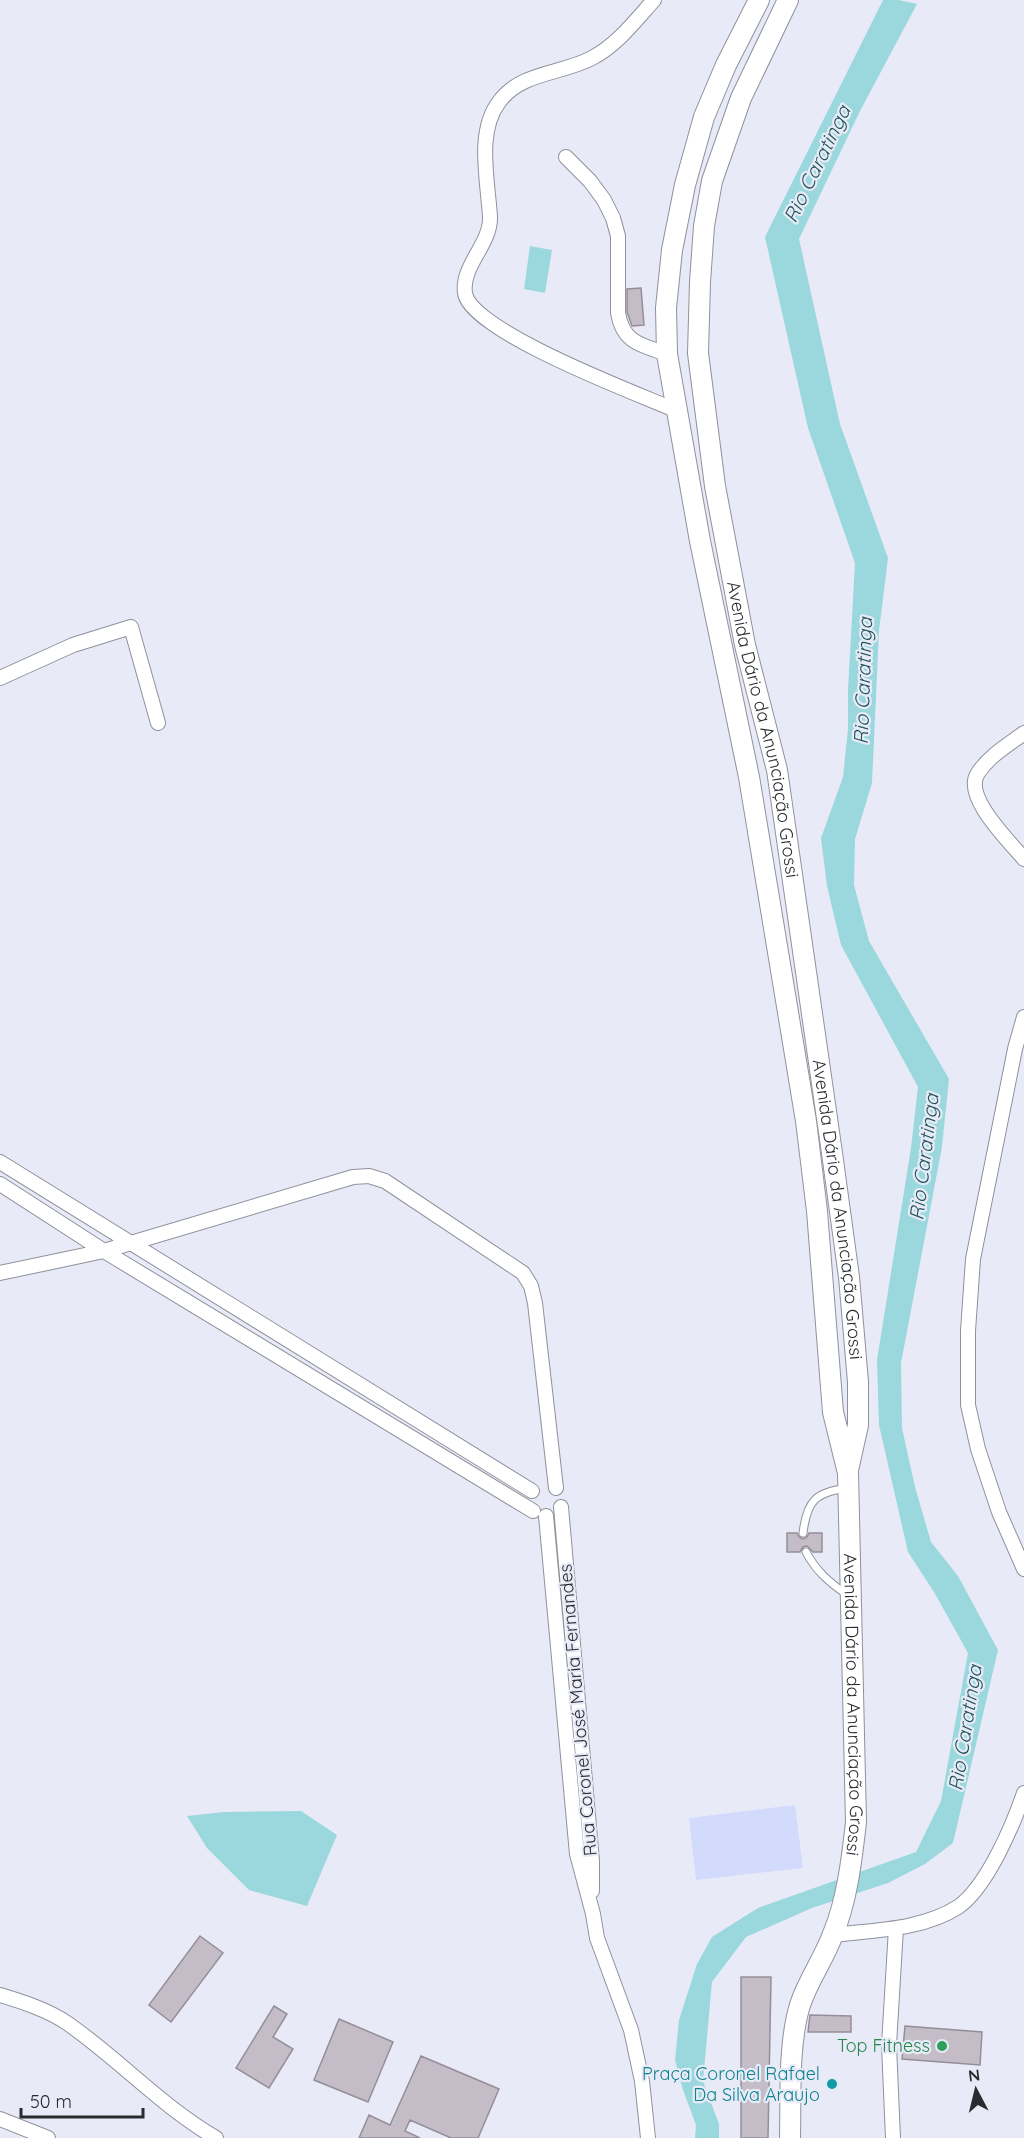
<svg xmlns="http://www.w3.org/2000/svg" width="1024" height="2138" viewBox="0 0 1024 2138" font-family="Quicksand,sans-serif">
  <style>
    .green { fill: #d3dbfc }
    .water { fill: #9ad8dd }
    .building { fill: #c4bdc7; stroke: #958e98; stroke-width: 1.5 }
    .lines { fill: none; stroke-linecap: round; stroke-linejoin: round }
    .lane-casing { stroke: #8f919c; stroke-width: 9 }
    .street-casing { stroke: #8f919c; stroke-width: 16 }
    .secondary-casing { stroke: #8f919c; stroke-width: 22 }
    .lane { stroke: #fff; stroke-width: 7 }
    .street { stroke: #fff; stroke-width: 14 }
    .secondary { stroke: #fff; stroke-width: 20 }
    .leisure-dot { fill: #2e9e5b; stroke: #e8ebf7; stroke-width: 2 }
    .culture-dot { fill: #0f9aa8; stroke: #e8ebf7; stroke-width: 2 }
    .labels { text-anchor: middle; stroke-width: 4.5; stroke-linejoin: round; paint-order: stroke }
    .street-label { font-size: 18px; fill: #2a2b2f; stroke: #e8ebf7 }
    .leisure-label { font-size: 18px; fill: #27864d; stroke: #e8ebf7; text-anchor: end }
    .culture-label { font-size: 18px; fill: #0d838f; stroke: #e8ebf7; text-anchor: end }
    .water-label { font-size: 20px; font-style: italic; fill: #1e5458; stroke: #e8ebf7 }
  </style>
  <rect width="100%" height="100%" fill="#e8ebf7"/>
  <path class="green" d="M 795,1805 L 803,1868 L 696,1880 L 689,1818 Z"/>
  <path class="water" d="M 883,0 L 899,0 L 917,4 L 860,111 L 799,239 L 840,424 L 888,558 L 879,631 L 872,783 L 855,839 L 854,885 L 869,941 L 949,1079 L 942,1147 L 901,1363 L 902,1428 L 915,1487 L 931,1542 L 958,1576 L 998,1650 L 953,1843 L 925,1864 L 888,1883 L 812,1908 L 746,1937 L 712,1982 L 703,2081 L 719,2124 L 719,2138 L 695,2138 L 696,2125 L 683,2090 L 675,2060 L 679,2020 L 697,1964 L 712,1937 L 758,1908 L 916,1852 L 941,1801 L 968,1653 L 934,1592 L 908,1552 L 879,1425 L 877,1360 L 911,1148 L 918,1087 L 841,945 L 827,886 L 821,838 L 843,777 L 848,729 L 848,689 L 855,563 L 808,428 L 765,237 Z
    M 530,246 L 552,250 L 545,293 L 524,289 Z
    M 301,1811 L 337,1835 L 307,1906 L 249,1890 L 207,1848 L 187,1816 L 224,1812 Z"/>
  <path class="building" d="M 641,288 L 644,325 L 632,326 L 627,312 L 627,289 Z
    M 787,1533 L 797,1533 L 799,1537 L 803,1539 L 807,1537 L 809,1533 L 822,1533 L 822,1552 L 813,1552 L 807,1546 L 803,1547 L 800,1552 L 787,1552 Z
    M 200,1936 L 223,1953 L 171,2022 L 149,2005 Z
    M 741,1977 L 771,1977 L 768,2138 L 741,2138 Z
    M 274,2006 L 287,2014 L 273,2037 L 293,2049 L 269,2088 L 236,2068 Z
    M 810,2015 L 851,2016 L 851,2032 L 808,2032 Z
    M 339,2019 L 393,2042 L 368,2102 L 314,2080 Z
    M 905,2026 L 982,2032 L 980,2065 L 902,2059 Z
    M 421,2056 L 499,2089 L 478,2138 L 451,2138 L 410,2120 L 405,2131 L 420,2138 L 359,2138 L 369,2115 L 390,2125 Z"/>
  <g class="lines">
    <defs>
      <path id="lane" d="M 803,1533 C 807,1500 816,1492 848,1488
        M 806,1552 C 816,1571 829,1582 846,1594"/>
      <path id="street" d="M 654,0 C 635,21 617,45 592,58 C 562,74 520,72 499,102 C 476,132 488,181 490,217 C 491,244 461,266 465,293 C 470,331 638,394 675,410
        M 566,157 L 590,181 L 604,200 L 613,218 L 618,236 L 618,313 C 623,343 641,345 667,354
        M 0,678 L 73,645 L 131,627 L 158,723
        M 1024,733 C 1008,745 989,756 978,773 C 962,796 1010,842 1024,859
        M 1024,1017 L 1015,1049 L 973,1259 L 968,1331 L 968,1405 L 978,1449 L 999,1512 L 1024,1569
        M 0,1162 L 532,1491
        M 0,1184 L 104,1251 L 533,1511
        M 0,1273 L 104,1251 L 353,1177 L 369,1176 L 385,1181 L 523,1273 L 531,1286 L 535,1303 L 556,1488
        M 561,1507 L 592,1861 L 592,1891
        M 546,1516 L 577,1854 L 593,1914 L 597,1938 L 631,2030 L 642,2081 L 648,2138
        M 833,1935 C 874,1930 922,1930 958,1907 C 987,1887 1013,1825 1024,1793
        M 0,1995 C 23,2002 48,2010 67,2023 C 119,2059 161,2106 216,2138
        M 0,2119 L 48,2138
        M 893,2138 L 889,2045 L 896,1928"/>
      <g id="secondary">
        <path id="s1" d="M 759,0 L 726,65 L 704,117 L 685,185 L 672,250 L 666,308 L 667,354 L 700,541 L 749,777 L 806,1121 L 817,1211 L 833,1412 L 848,1473 L 856,1822 C 852,1858 847,1901 833,1934 C 824,1959 808,1980 800,2005 C 788,2044 791,2097 790,2138"/>
        <path id="s2" d="M 788,0 L 741,98 L 712,181 L 704,226 L 700,282 L 698,353 L 715,486 L 745,645 L 777,770 L 832,1153 L 849,1277 L 858,1382 L 858,1425 L 848,1470"/>
      </g>
    </defs>
    <use href="#lane" class="lane-casing"/>
    <use href="#street" class="street-casing"/>
    <use href="#secondary" class="secondary-casing"/>
    <use href="#lane" class="lane"/>
    <use href="#street" class="street"/>
    <use href="#secondary" class="secondary"/>
  </g>
  <circle class="leisure-dot" cx="942" cy="2046" r="6"/>
  <circle class="culture-dot" cx="832" cy="2084" r="6"/>
  <g class="labels">
    <g class="street-label">
      <text dy="6" stroke="none"><textPath href="#s2" startOffset="752">Avenida Dário da Anunciação Grossi</textPath></text>
      <text dy="6" stroke="none"><textPath href="#s2" startOffset="1238">Avenida Dário da Anunciação Grossi</textPath></text>
      <text dy="6" stroke="none"><textPath href="#s1" startOffset="1737">Avenida Dário da Anunciação Grossi</textPath></text>
      <text transform="translate(578 1710) rotate(-95)" y="6">Rua Coronel José Maria Fernandes</text>
    </g>
    <g class="leisure-label">
      <text x="930" y="2052">Top Fitness</text>
    </g>
    <g class="culture-label">
      <text x="820" y="2080">Praça Coronel Rafael<tspan x="820" dy="21">Da Silva Araujo</tspan></text>
    </g>
    <g class="water-label">
      <text transform="translate(817 164) rotate(-64)" y="7">Rio Caratinga</text>
      <text transform="translate(863 681) rotate(-88)" y="7">Rio Caratinga</text>
      <text transform="translate(924 1157) rotate(-83)" y="7">Rio Caratinga</text>
      <text transform="translate(965 1728) rotate(-81)" y="7">Rio Caratinga</text>
    </g>
  </g>
  <g transform="translate(976 2090) rotate(353)" stroke="#e8ebf7" stroke-width="4.5" paint-order="stroke">
  <path d="M0-4.5L10 22L0 15L-10 22Z" fill="#2a2b2f"/>
  <text y="-9" font-size="16" font-weight="bold" text-anchor="middle" fill="#2a2b2f">N</text>
  </g>
  <path d="M21 2108v9h122v-9" fill="none" stroke="#2a2b2f" stroke-width="3"/>
  <text x="30" y="2108" font-size="18" fill="#2a2b2f" stroke="#e8ebf7" stroke-width="4.5" paint-order="stroke">50 m</text>
</svg>
